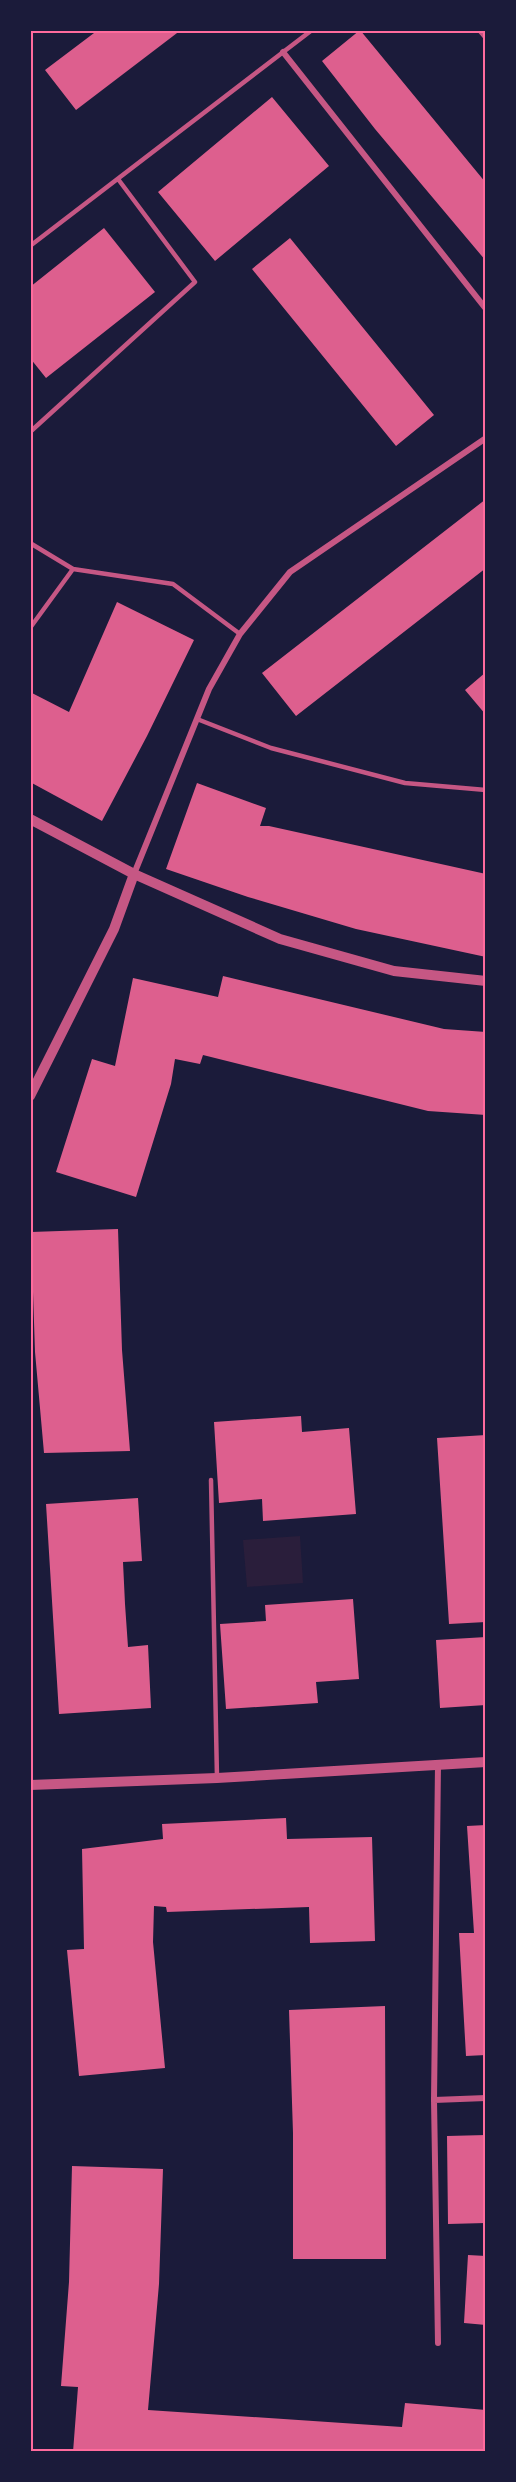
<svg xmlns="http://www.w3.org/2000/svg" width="516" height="2482" viewBox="0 0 516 2482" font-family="Bitter,serif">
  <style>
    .green { fill: #2a1e3b }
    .building { fill: #dd5f8e }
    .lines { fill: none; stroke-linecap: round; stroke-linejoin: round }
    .service { stroke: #c65784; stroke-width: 4.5 }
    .minor { stroke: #c65784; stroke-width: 6 }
    .tertiary { stroke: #c65784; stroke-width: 10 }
    .neatline { fill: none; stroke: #ff6b9d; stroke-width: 2 }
  </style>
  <rect width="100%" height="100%" fill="#1b1b3a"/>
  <path class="green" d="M 300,1536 L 303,1583 L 247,1587 L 243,1540 Z"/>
  <path class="building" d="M 98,30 L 181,30 L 76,110 L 45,70 Z
    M 360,30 L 486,183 L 486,261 L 375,129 L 322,61 Z
    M 272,97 L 329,166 L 215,261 L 158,192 Z
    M 104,228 L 155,292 L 46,378 L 30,358 L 30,287 Z
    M 290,238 L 434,415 L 396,446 L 252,269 Z
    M 486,499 L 486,568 L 296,716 L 262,673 Z
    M 117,602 L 194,640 L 147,736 L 102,821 L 30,782 L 30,692 L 69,712 Z
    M 486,672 L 486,715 L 465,690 Z
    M 197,783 L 266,808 L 260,826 L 269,826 L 486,874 L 486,957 L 356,929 L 248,897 L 166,869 Z
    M 223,976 L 444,1029 L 486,1032 L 486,1115 L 428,1111 L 203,1055 L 200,1064 L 175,1059 L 171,1084 L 136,1197 L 56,1172 L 92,1059 L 115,1066 L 133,978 L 218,997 Z
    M 118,1229 L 122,1350 L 130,1451 L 44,1453 L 35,1352 L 31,1232 Z
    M 301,1416 L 302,1432 L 349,1428 L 356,1514 L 263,1521 L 262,1499 L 219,1503 L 214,1422 Z
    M 486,1435 L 486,1622 L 449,1624 L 437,1438 Z
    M 138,1498 L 142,1561 L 123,1562 L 125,1604 L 128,1647 L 148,1645 L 151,1708 L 59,1714 L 46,1504 Z
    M 353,1599 L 359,1679 L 316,1682 L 318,1703 L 226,1709 L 220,1624 L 266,1621 L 265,1605 Z
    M 486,1637 L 486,1705 L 440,1708 L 436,1640 Z
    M 286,1818 L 287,1839 L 372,1837 L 375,1941 L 310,1943 L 309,1907 L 167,1912 L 166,1907 L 154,1906 L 153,1942 L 165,2068 L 79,2076 L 67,1950 L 84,1949 L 82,1849 L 163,1839 L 162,1824 Z
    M 486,1825 L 486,2055 L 466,2056 L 459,1933 L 474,1933 L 467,1826 Z
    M 385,2006 L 386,2259 L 293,2259 L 293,2133 L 289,2010 Z
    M 486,2135 L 486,2223 L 448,2224 L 447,2136 Z
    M 72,2166 L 163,2169 L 159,2284 L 148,2410 L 402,2427 L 405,2403 L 486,2410 L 486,2452 L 73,2452 L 78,2387 L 61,2386 L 69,2282 Z
    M 468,2255 L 486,2256 L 486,2325 L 464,2323 Z"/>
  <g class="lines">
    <path class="service" d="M 30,246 L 312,30
      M 30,432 L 195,282 L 118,179
      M 30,543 L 73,569 L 173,584 L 240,634
      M 30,628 L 73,569
      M 197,719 L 271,748 L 405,783 L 486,790
      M 211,1480 L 217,1778"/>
    <path class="minor" d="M 480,30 L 486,37
      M 283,52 L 486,309
      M 134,874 L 209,689 L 240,634 L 290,572 L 486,438
      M 438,1765 L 434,2100 L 438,2343
      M 434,2100 L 486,2098"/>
    <path class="tertiary" d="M 30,819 L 134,874 L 280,939 L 394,971 L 486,981
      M 30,1096 L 114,929 L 134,874
      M 30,1785 L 217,1778 L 486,1762"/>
  </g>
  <rect width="516" height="2482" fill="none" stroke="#1b1b3a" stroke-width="63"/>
  <rect x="32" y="32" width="452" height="2418" class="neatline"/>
</svg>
